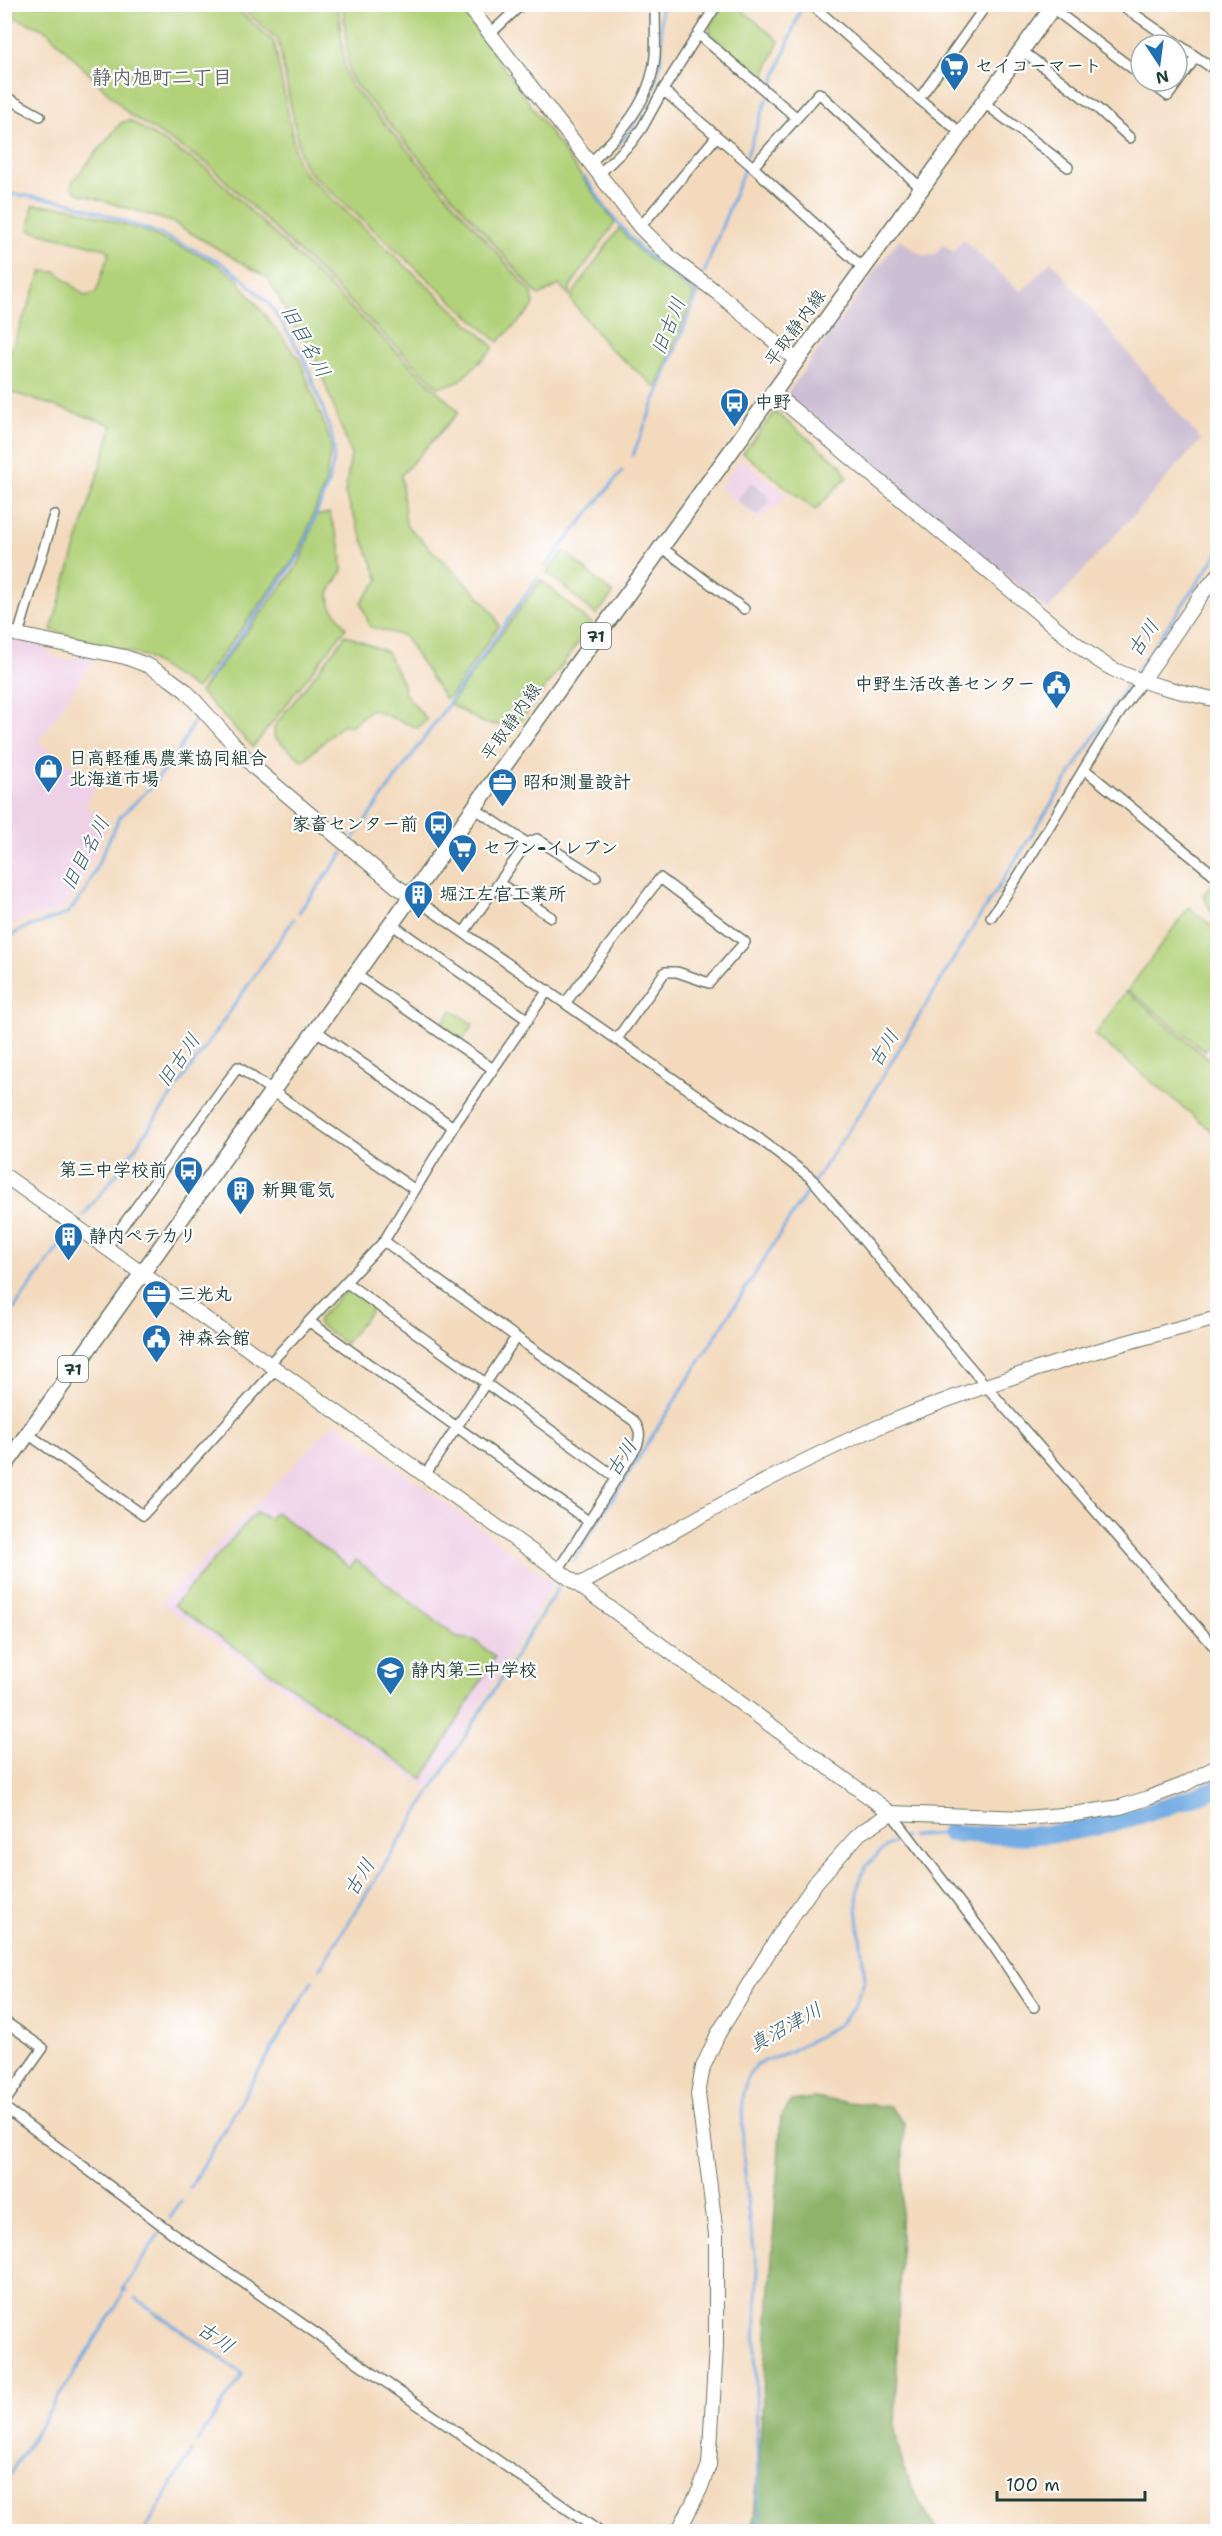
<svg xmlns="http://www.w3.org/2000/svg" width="1222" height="2536" viewBox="0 0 1222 2536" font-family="'Shantell Sans','Klee One',sans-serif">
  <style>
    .built { fill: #eed0e7 }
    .industrial { fill: #ccbed3 }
    .green { fill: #b2d27a; stroke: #688857; stroke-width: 1.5 }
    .forest { fill: #8db46a; stroke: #56784f; stroke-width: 1.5 }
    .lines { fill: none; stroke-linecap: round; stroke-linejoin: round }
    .stream { stroke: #73ace3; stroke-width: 3 }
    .river { stroke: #73ace3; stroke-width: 18 }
    .street-casing { stroke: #697464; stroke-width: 12 }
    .secondary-casing { stroke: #697464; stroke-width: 16 }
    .primary-casing { stroke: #697464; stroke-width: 18 }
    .street { stroke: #fff; stroke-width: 9 }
    .secondary { stroke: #fff; stroke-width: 14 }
    .primary { stroke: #fff; stroke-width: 15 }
    .labels { text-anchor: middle; stroke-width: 4.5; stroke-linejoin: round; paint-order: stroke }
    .shield { fill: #fff; stroke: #627771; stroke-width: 1.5 }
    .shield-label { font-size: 16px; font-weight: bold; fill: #1f3d34 }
    .poi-label { font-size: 18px; font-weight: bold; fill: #1f3d34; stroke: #fff; text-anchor: start }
    .street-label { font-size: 18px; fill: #1f3d34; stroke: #fff }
    .neighbourhood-label { font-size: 20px; font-weight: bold; fill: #636668; stroke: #fff }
    .water-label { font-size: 20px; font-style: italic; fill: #385e69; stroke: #fff }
  </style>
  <rect width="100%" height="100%" fill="#fff"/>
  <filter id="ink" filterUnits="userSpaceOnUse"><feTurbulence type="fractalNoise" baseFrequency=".0167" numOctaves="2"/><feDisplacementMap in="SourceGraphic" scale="12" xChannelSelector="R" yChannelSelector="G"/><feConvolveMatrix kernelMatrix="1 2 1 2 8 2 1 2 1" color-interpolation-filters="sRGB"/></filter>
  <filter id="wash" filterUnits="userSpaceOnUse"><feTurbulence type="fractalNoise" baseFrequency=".008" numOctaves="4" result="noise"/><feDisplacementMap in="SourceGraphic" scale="24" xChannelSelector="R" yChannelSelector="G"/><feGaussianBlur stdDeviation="1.35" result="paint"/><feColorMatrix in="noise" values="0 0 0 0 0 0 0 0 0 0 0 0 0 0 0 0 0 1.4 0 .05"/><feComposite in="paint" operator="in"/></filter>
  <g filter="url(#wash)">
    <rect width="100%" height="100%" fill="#f3dabd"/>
    <path class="built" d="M 741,459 L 788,495 L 778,507 L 775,506 L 759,519 L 719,488 Z
      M 5,636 L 43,646 L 54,658 L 68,661 L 82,654 L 95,658 L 38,742 L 98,783 L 85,804 L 108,826 L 82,881 L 67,905 L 54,914 L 21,919 L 5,931 Z
      M 335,1422 L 554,1583 L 428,1789 L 161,1603 Z"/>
    <path class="industrial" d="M 899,239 L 923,256 L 936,254 L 943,245 L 954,252 L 963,240 L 1021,292 L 1051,261 L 1201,440 L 1048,610 L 786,395 Z
      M 751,482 L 768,495 L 766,498 L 770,501 L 758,517 L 737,500 Z"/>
    <path class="green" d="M 4,5 L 232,5 L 274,42 L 297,161 L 303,172 L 492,345 L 493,349 L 457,383 L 438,387 L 208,164 L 130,115 L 47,31 L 5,13 Z
      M 238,5 L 338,5 L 345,70 L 349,83 L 532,293 L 534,304 L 531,309 L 498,342 L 307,170 L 301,158 L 278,40 Z
      M 343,5 L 459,5 L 615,223 L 570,287 L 570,296 L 559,285 L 539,296 L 354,83 L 349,72 Z
      M 724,5 L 736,5 L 779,41 L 763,78 L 710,34 L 710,25 Z
      M 129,120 L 206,168 L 457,410 L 458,413 L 401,475 L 406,525 L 477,594 L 494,614 L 499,626 L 451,695 L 445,699 L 404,636 L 370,627 L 361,602 L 379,580 L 345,494 L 351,454 L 314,354 L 300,337 L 268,278 L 172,222 L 78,193 L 72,188 L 72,182 L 121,123 Z
      M 33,205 L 69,207 L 147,232 L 214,262 L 236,278 L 300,360 L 328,435 L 331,448 L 325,484 L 298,554 L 196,689 L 144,656 L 51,630 L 112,427 L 109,424 L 5,390 L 4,367 L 42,271 L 57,272 L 85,296 L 96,293 L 109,253 L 106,249 L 29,230 Z
      M 619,228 L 638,250 L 694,294 L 657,388 L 608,347 L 571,300 L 574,292 Z
      M 775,412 L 841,465 L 847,477 L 815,510 L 743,453 Z
      M 329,513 L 341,548 L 342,571 L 329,593 L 330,604 L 346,628 L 253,747 L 200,692 L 293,572 L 302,558 L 316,516 Z
      M 564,551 L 613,594 L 596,615 L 547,572 Z
      M 541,580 L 592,624 L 516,727 L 483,723 L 450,704 Z
      M 346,635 L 387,652 L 403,684 L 405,694 L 427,720 L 417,728 L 371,709 L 351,726 L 343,724 L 304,760 L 300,759 L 274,737 L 274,727 Z
      M 1214,883 L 1217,885 L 1217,923 L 1203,895 Z
      M 1189,907 L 1217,931 L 1217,1036 L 1205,1051 L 1128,990 Z
      M 1126,991 L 1217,1066 L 1217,1135 L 1095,1035 Z
      M 452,1010 L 473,1025 L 463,1040 L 441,1025 Z
      M 350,1291 L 373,1308 L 345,1344 L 318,1324 L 319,1318 L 344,1292 Z
      M 256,1512 L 269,1519 L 276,1512 L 350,1568 L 356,1560 L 458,1638 L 474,1640 L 495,1657 L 423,1779 L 174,1605 Z"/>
    <path class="forest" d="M 814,2098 L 890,2107 L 904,2123 L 895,2430 C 903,2476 912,2494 939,2531 L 749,2531 L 754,2519 L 760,2445 L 781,2116 L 792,2101 Z"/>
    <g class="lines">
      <path class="stream" d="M 772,87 L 802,5
        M 747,155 L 767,99
        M 600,163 C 634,130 659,96 662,47 C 662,33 660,18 661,4
        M 585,177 L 605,207 L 640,249 L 698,293 L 633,455
        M 4,193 L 69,202 L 153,231 L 217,260 L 242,278 L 270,305 L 302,355 L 318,395 L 331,432 L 334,448 L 333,464 L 328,484 L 300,555 L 207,681
        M 704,273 L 745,167
        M 546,566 L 622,471
        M 1135,674 L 1218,553
        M 354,837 L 537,579
        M 299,912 L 343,853
        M 4,949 L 8,938 L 22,929 L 67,914 L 85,892 L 119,818 L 149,789 L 178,752 L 196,717
        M 83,1216 L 119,1171 L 294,919
        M 4,1323 L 71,1230
        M 574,1560 L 808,1190 L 863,1109 L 973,927 L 1129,682
        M 911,1836 L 949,1833
        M 320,1968 L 558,1588
        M 190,2188 L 312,1981
        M 170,2218 L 181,2201
        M 126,2291 L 124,2288 L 159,2234
        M 135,2298 L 243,2374 L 197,2442
        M 4,2483 L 122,2297 L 124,2288
        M 144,2532 L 191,2452
        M 757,2532 L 759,2522 L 755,2348 L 758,2270 L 749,2221 L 743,2150 L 742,2098 L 747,2078 L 757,2064 L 791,2051 L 838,2025 L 853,2009 L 865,1979 L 857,1908 L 858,1886 L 865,1867 L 879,1853 L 888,1845 L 905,1837"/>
      <path class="river" d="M 949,1833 C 978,1834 1007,1837 1036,1835 C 1096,1832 1162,1809 1218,1788"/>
    </g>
  </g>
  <g filter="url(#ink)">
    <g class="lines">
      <defs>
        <path id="street" d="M 811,4 L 919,99
          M 1120,4 L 1218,72
          M 1052,8 L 1141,75
          M 490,34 L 522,4
          M 698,34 L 796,117
          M 1021,50 L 1097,108 L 1130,138
          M 1148,81 L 1168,96 L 1196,57
          M 663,90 L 753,167
          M 4,96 L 40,116
          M 983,102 L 1068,167
          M 961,133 L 919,99 L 987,4
          M 589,164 C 621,133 651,102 655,56 C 656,39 655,21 655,4
          M 598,175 L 631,143 L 642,128 L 663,90 L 717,4
          M 640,227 L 717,136
          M 863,268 L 753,167 L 819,93 L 921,188
          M 4,466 L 6,461
          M 661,547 L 744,609
          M 18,635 L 54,515
          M 1084,769 L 1218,878
          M 474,808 L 527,843 L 537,839 L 596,877
          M 499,883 L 551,917
          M 411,896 L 761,1140 L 811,1178 L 986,1386 L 1218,1651
          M 991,917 C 1045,841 1087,755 1143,680
          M 391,924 L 528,1020
          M 464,932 L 527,843
          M 355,974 L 493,1069
          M 566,1002 L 660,878 L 745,942 L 709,983 L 677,972 L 665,972 L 616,1040
          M 315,1030 L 453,1127
          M 384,1241 L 516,1337 L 425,1475
          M 107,1247 L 238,1067 L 415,1190
          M 347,1283 L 617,1478
          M 310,1322 L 588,1521
          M 516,1337 L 634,1421 C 640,1430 641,1435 637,1446 L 558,1570
          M 270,1363 L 384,1241 L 453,1127 L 548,990
          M 28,1434 L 143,1515 L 277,1368
          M 891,1813 L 994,1947 L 1034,2007
          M 4,2021 L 43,2048 L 4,2103
          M 4,2107 L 171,2232 L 600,2532"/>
        <path id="secondary" d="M 467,4 L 640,227 L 672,259 L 719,294 L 796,360
          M 772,392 L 1065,635 C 1082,648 1099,663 1119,672 C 1149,685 1185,693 1218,700
          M 4,632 L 125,657 L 149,666 L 170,679 L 186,691 L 256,769 L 396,886 L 411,896
          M 1143,680 L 1201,595 L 1218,575
          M 4,1175 L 558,1570 L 891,1813 L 1025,1818 L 1074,1814 L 1120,1807 L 1148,1798 L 1183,1785 L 1218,1766
          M 579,1585 C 677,1530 773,1472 876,1428 C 987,1381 1101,1348 1218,1318
          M 678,2532 L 700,2489 L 709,2465 L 716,2347 L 716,2234 L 698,2094 L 703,2067 L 718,2034 L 780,1934 L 817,1881 L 860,1833 L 891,1813"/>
        <path id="primary" d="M 4,1467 L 576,665 L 1055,4"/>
      </defs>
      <use href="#street" class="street-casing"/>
      <use href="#secondary" class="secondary-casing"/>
      <use href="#primary" class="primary-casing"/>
      <use href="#street" class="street"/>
      <use href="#secondary" class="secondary"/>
      <use href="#primary" class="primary"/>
    </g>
  </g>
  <defs>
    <symbol id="supermarket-pin" viewBox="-11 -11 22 30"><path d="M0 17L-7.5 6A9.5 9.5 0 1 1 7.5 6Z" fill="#1f6fb2" stroke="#fff"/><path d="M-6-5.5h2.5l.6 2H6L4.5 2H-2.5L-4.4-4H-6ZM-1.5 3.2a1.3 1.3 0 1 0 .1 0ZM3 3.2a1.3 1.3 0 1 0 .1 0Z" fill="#fff"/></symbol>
    <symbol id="bus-pin" viewBox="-11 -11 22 30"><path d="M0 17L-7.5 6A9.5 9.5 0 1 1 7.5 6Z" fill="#1f6fb2" stroke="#fff"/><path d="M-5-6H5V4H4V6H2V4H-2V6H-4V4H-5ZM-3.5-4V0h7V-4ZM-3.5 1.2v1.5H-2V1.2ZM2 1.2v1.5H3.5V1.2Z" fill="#fff"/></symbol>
    <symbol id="civic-pin" viewBox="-11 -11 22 30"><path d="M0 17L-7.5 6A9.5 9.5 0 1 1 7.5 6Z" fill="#1f6fb2" stroke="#fff"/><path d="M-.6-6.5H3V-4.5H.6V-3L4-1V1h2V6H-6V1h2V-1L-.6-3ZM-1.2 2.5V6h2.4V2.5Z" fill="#fff"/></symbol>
    <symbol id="shop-pin" viewBox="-11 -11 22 30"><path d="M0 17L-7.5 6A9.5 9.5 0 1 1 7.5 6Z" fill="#1f6fb2" stroke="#fff"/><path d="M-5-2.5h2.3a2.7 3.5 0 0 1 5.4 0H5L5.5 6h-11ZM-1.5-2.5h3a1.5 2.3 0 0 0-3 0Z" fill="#fff"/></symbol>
    <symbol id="office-pin" viewBox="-11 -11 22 30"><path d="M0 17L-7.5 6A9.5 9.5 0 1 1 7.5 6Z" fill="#1f6fb2" stroke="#fff"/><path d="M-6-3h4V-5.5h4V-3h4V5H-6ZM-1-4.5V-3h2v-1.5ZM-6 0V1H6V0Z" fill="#fff"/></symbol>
    <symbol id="building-pin" viewBox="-11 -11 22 30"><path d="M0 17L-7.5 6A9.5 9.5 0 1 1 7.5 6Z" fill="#1f6fb2" stroke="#fff"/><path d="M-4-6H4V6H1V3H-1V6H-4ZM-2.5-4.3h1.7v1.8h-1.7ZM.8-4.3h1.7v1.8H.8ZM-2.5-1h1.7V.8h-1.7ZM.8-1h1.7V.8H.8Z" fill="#fff"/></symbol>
    <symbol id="school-pin" viewBox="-11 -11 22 30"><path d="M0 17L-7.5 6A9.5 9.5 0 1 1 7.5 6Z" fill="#1f6fb2" stroke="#fff"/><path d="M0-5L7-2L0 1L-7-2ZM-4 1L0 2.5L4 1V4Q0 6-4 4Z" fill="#fff"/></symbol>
  </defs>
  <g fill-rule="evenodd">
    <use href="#supermarket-pin" x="938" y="50" width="33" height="45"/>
    <use href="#bus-pin" x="718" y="386" width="33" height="45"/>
    <use href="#civic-pin" x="1040" y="668" width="33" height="45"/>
    <use href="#shop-pin" x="32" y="752" width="33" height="45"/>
    <use href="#office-pin" x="486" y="766" width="33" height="45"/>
    <use href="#bus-pin" x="422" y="808" width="33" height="45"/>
    <use href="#supermarket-pin" x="446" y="832" width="33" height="45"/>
    <use href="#building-pin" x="402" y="878" width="33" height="45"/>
    <use href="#bus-pin" x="172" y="1154" width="33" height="45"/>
    <use href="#building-pin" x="224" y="1174" width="33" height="45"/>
    <use href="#building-pin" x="52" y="1220" width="33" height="45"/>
    <use href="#office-pin" x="140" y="1278" width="33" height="45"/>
    <use href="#civic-pin" x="140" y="1322" width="33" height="45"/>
    <use href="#school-pin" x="374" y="1654" width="33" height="45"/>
  </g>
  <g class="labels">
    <g class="shield">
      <rect x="581" y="623" width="30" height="26" rx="4.5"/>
      <rect x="58" y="1356" width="30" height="26" rx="4.5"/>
    </g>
    <g class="shield-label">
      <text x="596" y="642">71</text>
      <text x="73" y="1375">71</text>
    </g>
    <g class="poi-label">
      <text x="975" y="72">セイコーマート</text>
      <text x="755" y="408">中野</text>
      <text x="1035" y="690" text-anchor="end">中野生活改善センター</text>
      <text x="69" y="764">日高軽種馬農業協同組合<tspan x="69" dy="21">北海道市場</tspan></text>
      <text x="523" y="788">昭和測量設計</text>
      <text x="418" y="830" text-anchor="end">家畜センター前</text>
      <text x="483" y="854">セブン-イレブン</text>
      <text x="440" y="900">堀江左官工業所</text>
      <text x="167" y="1176" text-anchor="end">第三中学校前</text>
      <text x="262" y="1196">新興電気</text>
      <text x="89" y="1242">静内ぺテカリ</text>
      <text x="178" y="1300">三光丸</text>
      <text x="178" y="1344">神森会館</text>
      <text x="411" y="1676">静内第三中学校</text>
    </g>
    <g class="street-label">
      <text transform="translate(795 328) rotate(-54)" y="6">平取静内線</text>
      <text transform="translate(511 722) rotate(-55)" y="6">平取静内線</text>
    </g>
    <g class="neighbourhood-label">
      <text x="162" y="84">静内旭町二丁目</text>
    </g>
    <g class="water-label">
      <text transform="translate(668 326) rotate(-68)" y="7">旧古川</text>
      <text transform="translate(306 341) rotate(61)" y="7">旧目名川</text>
      <text transform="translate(1143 638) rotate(-56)" y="7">古川</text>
      <text transform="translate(85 853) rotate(-62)" y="7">旧目名川</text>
      <text transform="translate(883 1048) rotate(-58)" y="7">古川</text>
      <text transform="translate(178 1060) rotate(-55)" y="7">旧古川</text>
      <text transform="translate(621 1458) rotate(-57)" y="7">古川</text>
      <text transform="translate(359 1877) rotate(-58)" y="7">古川</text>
      <text transform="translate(785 2027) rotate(-29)" y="7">真沼津川</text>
      <text transform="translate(216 2337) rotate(35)" y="7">古川</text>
    </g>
  </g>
  <rect width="1222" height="2536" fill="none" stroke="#fff" stroke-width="24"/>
  <g transform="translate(1159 63) rotate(167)"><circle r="28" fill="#ffffff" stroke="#a5b1ae" stroke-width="1.5"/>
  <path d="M0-4.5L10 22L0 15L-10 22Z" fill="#1f6fb2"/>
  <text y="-9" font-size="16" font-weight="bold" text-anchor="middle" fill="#1f3d34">N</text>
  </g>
  <path d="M997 2491v9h148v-9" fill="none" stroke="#1f3d34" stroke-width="3"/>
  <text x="1006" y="2491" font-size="18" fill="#1f3d34" stroke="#ffffff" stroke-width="4.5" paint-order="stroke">100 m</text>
</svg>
